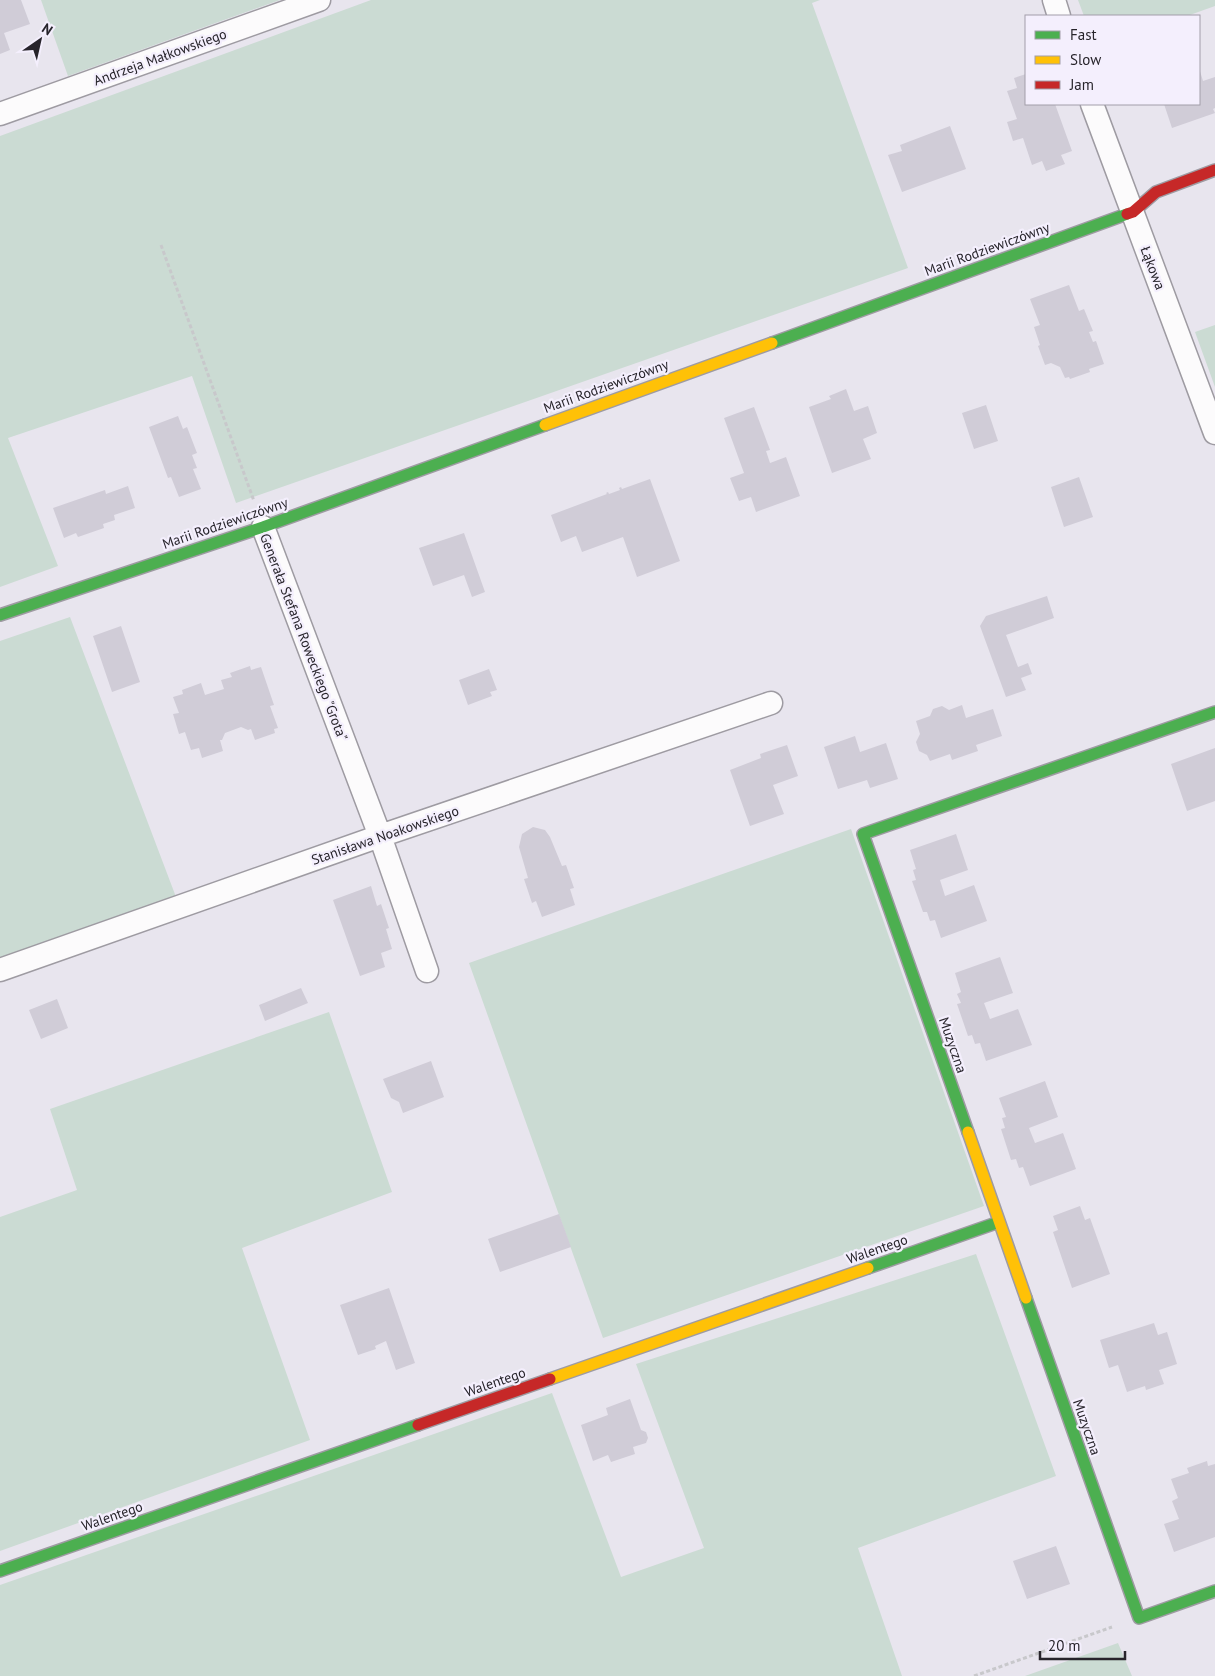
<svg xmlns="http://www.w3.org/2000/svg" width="1215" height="1676" viewBox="0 0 1215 1676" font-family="'PT Sans',sans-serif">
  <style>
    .green { fill: #cbdbd3 }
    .building { fill: #d0ccd7 }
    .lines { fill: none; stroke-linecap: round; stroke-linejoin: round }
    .street-casing { stroke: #9e9ba2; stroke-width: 25 }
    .fast-casing { stroke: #9e9ba2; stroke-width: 14 }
    .slow-casing { stroke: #9e9ba2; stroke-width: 14 }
    .jam-casing { stroke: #9e9ba2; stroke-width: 14 }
    .path { stroke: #c8c8cb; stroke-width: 3; stroke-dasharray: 4 2.5; stroke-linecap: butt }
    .street { stroke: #fcfbfc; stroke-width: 22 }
    .fast { stroke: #4caf50; stroke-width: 11 }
    .slow { stroke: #ffc107; stroke-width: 11 }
    .jam { stroke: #c62828; stroke-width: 11 }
    .labels { text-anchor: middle; stroke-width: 4.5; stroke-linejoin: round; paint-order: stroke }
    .street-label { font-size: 14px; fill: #27242b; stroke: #f4effd }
  </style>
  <rect width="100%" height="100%" fill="#e8e5ee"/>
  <path class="green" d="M 41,0 L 280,0 L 68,76 Z
    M 371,0 L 820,0 L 812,3 L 908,268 L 236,503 L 192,376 L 8,438 L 58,566 L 0,587 L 0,136 Z
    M 1078,0 L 1215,0 L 1215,6 L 1187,16 L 1084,16 Z
    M 1215,325 L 1215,387 L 1195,332 Z
    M 70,617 L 176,897 L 0,959 L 0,641 Z
    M 851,829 L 984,1206 L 603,1338 L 469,963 Z
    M 329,1012 L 392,1192 L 242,1248 L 310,1440 L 0,1551 L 0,1217 L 77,1190 L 50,1109 Z
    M 976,1254 L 1056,1476 L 858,1548 L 902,1676 L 0,1676 L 0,1585 L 552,1393 L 621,1577 L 704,1548 L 636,1364 Z
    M 1118,1643 L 1132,1676 L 1025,1676 Z"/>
  <path class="building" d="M 0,0 L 21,0 L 30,24 L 4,33 L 10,50 L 0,54 Z
    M 1199,68 L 1203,81 L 1215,77 L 1215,108 L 1213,109 L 1215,113 L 1172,128 L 1164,104 L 1199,104 Z
    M 1026,74 L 1026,104 L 1055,104 L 1072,151 L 1061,155 L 1065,164 L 1046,171 L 1042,161 L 1032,165 L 1023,138 L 1013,141 L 1007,122 L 1017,119 L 1007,91 L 1017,88 L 1014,78 Z
    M 950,126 L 966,169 L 902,192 L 888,155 L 902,151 L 900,145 Z
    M 1069,285 L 1079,311 L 1084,309 L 1093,331 L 1089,332 L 1093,342 L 1096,341 L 1104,364 L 1089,369 L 1090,372 L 1070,379 L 1069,377 L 1065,378 L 1060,367 L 1051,363 L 1045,365 L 1038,346 L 1040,345 L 1034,327 L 1040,325 L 1030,299 Z
    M 846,389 L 854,411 L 868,406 L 877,433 L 863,439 L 871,459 L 832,473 L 809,407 L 831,399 L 829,396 Z
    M 986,405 L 998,441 L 974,449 L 962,413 Z
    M 754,407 L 770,450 L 766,451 L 770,463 L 786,457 L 800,496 L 756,512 L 751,497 L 739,501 L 730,478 L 744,473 L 724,418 Z
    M 178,416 L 183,429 L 187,427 L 197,453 L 192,455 L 197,468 L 193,469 L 201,489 L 179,497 L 171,477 L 168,478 L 149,427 Z
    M 1079,477 L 1093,517 L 1064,527 L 1051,487 Z
    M 650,479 L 680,561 L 637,577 L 623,537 L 582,552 L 576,536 L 561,542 L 551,515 L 607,494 L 606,493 L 608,492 L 609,494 L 620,490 L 619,488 L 621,487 L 622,489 Z
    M 128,486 L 135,508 L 114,515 L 115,520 L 103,524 L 104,528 L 78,537 L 76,533 L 64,538 L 53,508 L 105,490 L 106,494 Z
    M 464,533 L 485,592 L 472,597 L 464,575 L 433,586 L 419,548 Z
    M 1047,596 L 1054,618 L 1006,635 L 1018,667 L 1028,663 L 1032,674 L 1021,678 L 1026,690 L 1006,697 L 980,626 L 986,616 Z
    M 121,626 L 140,682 L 112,692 L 93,636 Z
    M 250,666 L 251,670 L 261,667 L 274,705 L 270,706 L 278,728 L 274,729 L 275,733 L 255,740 L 251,729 L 248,730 L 241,727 L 225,733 L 222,740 L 220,740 L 223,751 L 202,758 L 199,748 L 191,750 L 185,732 L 179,734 L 173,714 L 179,713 L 173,697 L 183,694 L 182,690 L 201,683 L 205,695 L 224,689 L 221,680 L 232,677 L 230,673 Z
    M 489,669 L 497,690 L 490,692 L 492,696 L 468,705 L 459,680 Z
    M 962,705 L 966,718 L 993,709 L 1002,736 L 976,745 L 978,751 L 952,760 L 950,754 L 930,761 L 927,755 L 919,751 L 916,742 L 920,734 L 916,721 L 930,716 L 933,709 L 942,706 L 949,710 Z
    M 855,736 L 860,752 L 886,743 L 898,779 L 870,788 L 867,780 L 838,789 L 824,747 Z
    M 787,745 L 798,776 L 773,785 L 784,814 L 750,826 L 730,770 L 761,758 L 760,754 Z
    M 1215,748 L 1215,801 L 1187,811 L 1171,764 Z
    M 533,827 L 545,830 L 550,837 L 562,866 L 566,865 L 574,888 L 570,889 L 575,905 L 542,917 L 536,901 L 532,903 L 524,879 L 528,878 L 519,847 L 522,834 Z
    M 956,834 L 968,870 L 940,880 L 945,896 L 974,885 L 987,921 L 941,938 L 935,920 L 930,921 L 927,912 L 923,912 L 912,881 L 916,880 L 913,870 L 916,869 L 910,850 Z
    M 371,886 L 377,906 L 381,904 L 389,928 L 386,929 L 392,949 L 381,953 L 385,967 L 360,976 L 333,900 Z
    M 1000,957 L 1013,993 L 984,1003 L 990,1019 L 1018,1009 L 1032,1045 L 986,1061 L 980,1043 L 975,1044 L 972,1035 L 968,1036 L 957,1004 L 961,1003 L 957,994 L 961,992 L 955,973 Z
    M 301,988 L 308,1003 L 265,1021 L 259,1005 Z
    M 57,999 L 68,1028 L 41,1039 L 29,1010 Z
    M 431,1061 L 444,1097 L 403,1113 L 399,1102 L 391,1098 L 383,1079 Z
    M 1045,1081 L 1058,1117 L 1029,1128 L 1035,1143 L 1063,1133 L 1076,1169 L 1030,1186 L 1023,1167 L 1019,1168 L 1016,1159 L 1011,1160 L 1001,1129 L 1005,1128 L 1002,1118 L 1006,1117 L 999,1098 Z
    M 1080,1206 L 1085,1220 L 1090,1218 L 1110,1274 L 1072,1288 L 1053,1232 L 1058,1230 L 1053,1216 Z
    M 559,1214 L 571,1247 L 500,1272 L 488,1239 Z
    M 389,1288 L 415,1363 L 396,1370 L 386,1341 L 375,1346 L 376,1349 L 358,1355 L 340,1305 Z
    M 1154,1323 L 1158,1335 L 1167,1332 L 1177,1364 L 1159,1370 L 1164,1384 L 1146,1390 L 1145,1386 L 1127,1392 L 1118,1365 L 1109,1368 L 1100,1340 Z
    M 630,1399 L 641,1430 L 646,1432 L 648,1438 L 646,1443 L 633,1447 L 635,1454 L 611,1462 L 608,1455 L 593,1461 L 581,1425 L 608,1415 L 606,1408 Z
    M 1207,1461 L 1208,1466 L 1215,1464 L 1215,1537 L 1174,1552 L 1164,1524 L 1179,1519 L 1172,1501 L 1178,1498 L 1171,1479 L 1189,1473 L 1187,1468 Z
    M 1056,1546 L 1070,1584 L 1027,1599 L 1013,1561 Z"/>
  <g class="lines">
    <defs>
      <path id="street" d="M 1054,0 L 1059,16
        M 1092,104 L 1215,433
        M 0,114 L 319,0
        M 263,527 L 380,836 L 427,971
        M 0,970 L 380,836 L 771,703"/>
      <path id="fast" d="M 772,343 L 1127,214
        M 0,615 L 263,527 L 545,425
        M 968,1132 L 863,834 L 1215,712
        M 868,1268 L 999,1222
        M 1026,1298 L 1139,1618 L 1215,1591
        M 0,1571 L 418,1425"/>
      <path id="slow" d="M 545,425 L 772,343
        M 968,1132 L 1026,1298
        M 550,1379 L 868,1268"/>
      <path id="jam" d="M 1127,214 L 1133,212 L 1156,192 L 1215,170
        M 418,1425 L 550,1379"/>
    </defs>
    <use href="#street" class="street-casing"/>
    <use href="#fast" class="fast-casing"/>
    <use href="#slow" class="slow-casing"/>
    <use href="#jam" class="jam-casing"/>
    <path class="path" d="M 161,245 L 254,501
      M 974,1676 L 1112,1627"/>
    <use href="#street" class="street"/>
    <use href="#fast" class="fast"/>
    <use href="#slow" class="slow"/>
    <use href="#jam" class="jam"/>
  </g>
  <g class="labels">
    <g class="street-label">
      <text transform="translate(160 57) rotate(-20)" y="5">Andrzeja Małkowskiego</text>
      <text transform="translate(987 249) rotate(-20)" y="5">Marii Rodziewiczówny</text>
      <text transform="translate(1153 268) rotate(69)" y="5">Łąkowa</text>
      <text transform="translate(606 386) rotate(-20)" y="5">Marii Rodziewiczówny</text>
      <text transform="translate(225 523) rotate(-19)" y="5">Marii Rodziewiczówny</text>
      <text transform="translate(304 637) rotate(69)" y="5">Generała Stefana Roweckiego "Grota"</text>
      <text transform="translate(385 835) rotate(-19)" y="5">Stanisława Noakowskiego</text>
      <text transform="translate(953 1045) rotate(71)" y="5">Muzyczna</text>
      <text transform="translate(877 1249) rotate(-19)" y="5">Walentego</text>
      <text transform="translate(495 1382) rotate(-19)" y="5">Walentego</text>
      <text transform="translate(1087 1427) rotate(71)" y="5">Muzyczna</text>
      <text transform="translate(112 1516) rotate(-19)" y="5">Walentego</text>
    </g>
  </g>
  <rect x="1025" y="15" width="175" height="90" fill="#f4effd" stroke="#a29ea9"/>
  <rect x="1035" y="31" width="25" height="8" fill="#4caf50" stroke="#a29ea9"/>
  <text x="1070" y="40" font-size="15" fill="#27242b">Fast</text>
  <rect x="1035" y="56" width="25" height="8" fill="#ffc107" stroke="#a29ea9"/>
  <text x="1070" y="65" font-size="15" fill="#27242b">Slow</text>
  <rect x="1035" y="81" width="25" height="8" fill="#c62828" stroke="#a29ea9"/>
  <text x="1070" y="90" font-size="15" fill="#27242b">Jam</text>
  <g transform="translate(40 40) rotate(34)" stroke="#f4effd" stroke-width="4" paint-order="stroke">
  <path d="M0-4L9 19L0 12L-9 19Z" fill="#27242b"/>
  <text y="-8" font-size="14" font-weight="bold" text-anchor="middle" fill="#27242b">N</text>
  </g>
  <path d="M1040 1651v8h85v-8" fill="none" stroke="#27242b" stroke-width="2.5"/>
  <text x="1048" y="1651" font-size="15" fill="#27242b" stroke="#f4effd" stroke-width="4" paint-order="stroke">20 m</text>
</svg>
